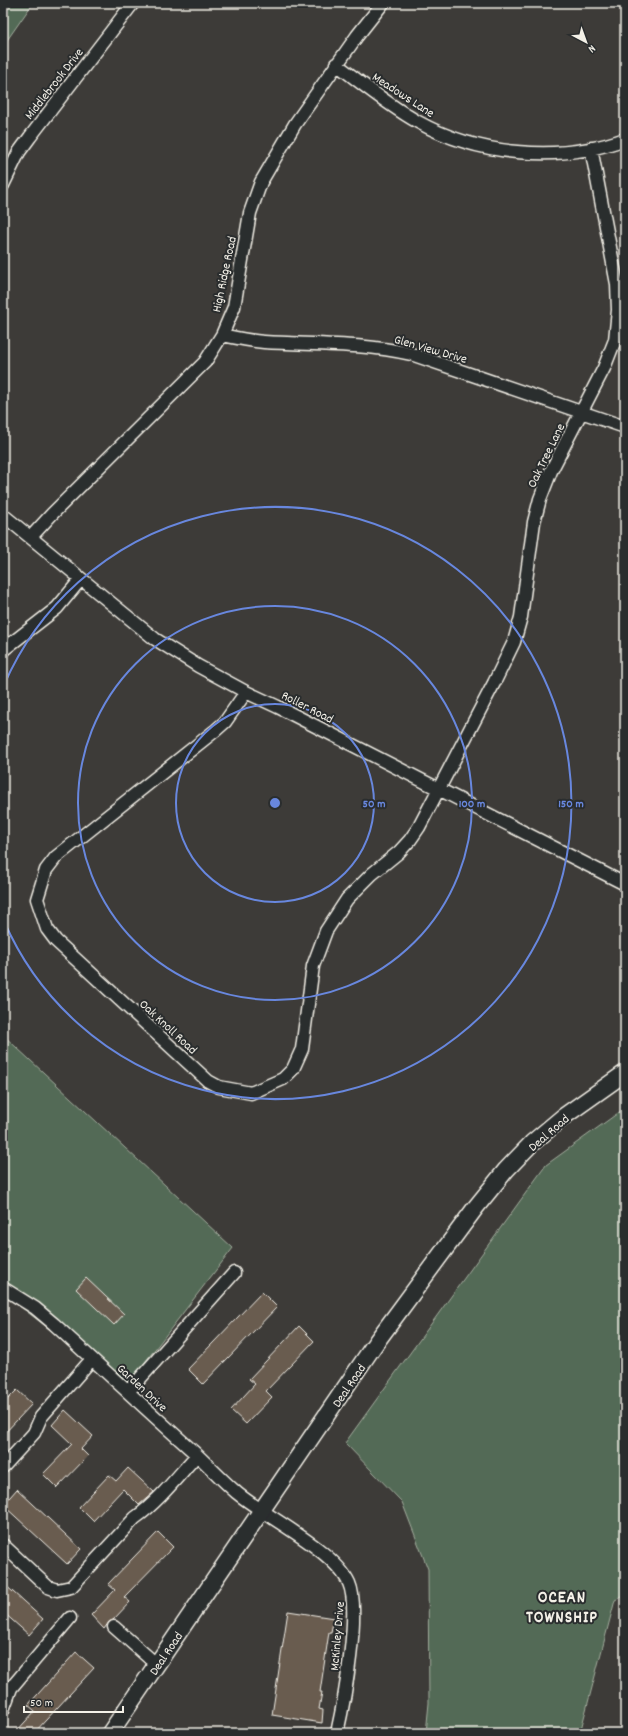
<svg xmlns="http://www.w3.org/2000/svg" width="628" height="1736" viewBox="0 0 628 1736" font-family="Dekko,sans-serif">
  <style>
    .green { fill: #536a56; stroke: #a4ae9f }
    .building { fill: #695b50; stroke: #f4f1e8 }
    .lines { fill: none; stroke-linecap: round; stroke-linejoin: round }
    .street-casing { stroke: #f4f1e8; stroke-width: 15 }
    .secondary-casing { stroke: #f4f1e8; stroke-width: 19 }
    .street { stroke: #2a2d2e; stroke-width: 12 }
    .secondary { stroke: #2a2d2e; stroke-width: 16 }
    .ring { fill: none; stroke: #6887de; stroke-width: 2 }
    .labels { text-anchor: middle; stroke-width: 4; stroke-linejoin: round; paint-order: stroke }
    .street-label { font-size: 13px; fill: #f4f1e8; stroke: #2a2d2e }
    .district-label { font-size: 17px; font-weight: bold; letter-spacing: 1px; fill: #f4f1e8; stroke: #2a2d2e }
    .centre { fill: #6887de; stroke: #2a2d2e; stroke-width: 2 }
    .ring-label { font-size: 12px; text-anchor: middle; font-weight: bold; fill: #6887de; stroke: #2a2d2e; stroke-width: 4; stroke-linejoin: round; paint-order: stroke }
  </style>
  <rect width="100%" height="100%" fill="#3d3b38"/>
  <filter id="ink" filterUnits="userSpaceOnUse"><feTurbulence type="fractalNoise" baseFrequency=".025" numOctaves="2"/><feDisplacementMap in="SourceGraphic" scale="8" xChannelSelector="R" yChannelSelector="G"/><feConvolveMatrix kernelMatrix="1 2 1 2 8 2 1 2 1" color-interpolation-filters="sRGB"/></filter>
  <g filter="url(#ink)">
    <path class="green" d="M 3,3 L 33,3 L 3,46 Z
      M 3,1035 L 233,1248 L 125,1388 L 3,1293 Z
      M 625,1108 L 625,1595 L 615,1600 L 580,1733 L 426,1733 L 429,1703 L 428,1569 L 402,1502 L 345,1443 L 546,1165 Z"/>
    <path class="building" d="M 86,1278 L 124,1314 L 114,1325 L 76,1289 Z
      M 262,1292 L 277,1307 L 203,1384 L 188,1369 Z
      M 299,1326 L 314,1341 L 266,1391 L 272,1397 L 246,1424 L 231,1410 L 255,1384 L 249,1379 Z
      M 17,1390 L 32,1404 L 3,1435 L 3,1404 Z
      M 65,1410 L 93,1436 L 81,1449 L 88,1456 L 57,1488 L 43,1474 L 72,1444 L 52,1425 Z
      M 128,1468 L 154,1492 L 139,1505 L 123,1489 L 93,1521 L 79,1507 L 109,1475 L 116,1481 Z
      M 17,1489 L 81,1549 L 67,1564 L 3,1505 Z
      M 158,1532 L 173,1547 L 124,1597 L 130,1602 L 113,1620 L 109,1622 L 104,1629 L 91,1615 L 115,1590 L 108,1584 Z
      M 3,1583 L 43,1619 L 29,1635 L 3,1612 Z
      M 288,1611 L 334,1618 L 331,1632 L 329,1632 L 320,1692 L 322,1692 L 319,1709 L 323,1710 L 322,1723 L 272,1715 Z
      M 76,1652 L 94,1668 L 34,1733 L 15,1733 L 35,1711 L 28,1705 Z"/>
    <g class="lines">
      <defs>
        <path id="street" d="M 336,64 C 363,84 389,106 418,122 C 479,156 560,163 625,139
          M 3,185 L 19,152 L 30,137 L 133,3
          M 222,335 C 236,338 250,341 264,342 C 314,345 363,343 411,354 L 625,427
          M 3,515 L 155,639 L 198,666 L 246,692 L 278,707 L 625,884
          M 31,537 L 52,514 L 205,362 L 222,335 L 234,307 L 250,213 L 261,182 L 295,124 L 357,36 L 383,3
          M 3,650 L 57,608 L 81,579
          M 246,692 L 225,722 L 216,730 L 56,857 L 46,870 L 37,899 L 47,929 L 56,941 L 208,1081 L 219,1087 L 251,1093 L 283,1079 L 293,1069 L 302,1049 L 313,966 L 326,931 L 347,899 L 372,874 L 399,852 L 410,840 L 419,827 L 494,683 L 514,642 L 521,617 L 534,522 L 540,499 L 551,471 L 604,368 L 615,340 L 618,310 L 617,284 L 591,148
          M 3,1288 L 35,1308 L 54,1324 C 101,1367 148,1411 195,1453 C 209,1466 222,1480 237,1493 C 266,1517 334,1550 349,1583 C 361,1610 344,1702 337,1733
          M 128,1392 L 234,1273
          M 3,1467 L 34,1433 L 41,1417 L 92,1359
          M 3,1545 L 48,1587 L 57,1590 L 71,1587 L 135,1518 C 159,1501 177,1477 197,1455
          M 114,1627 L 157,1665
          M 3,1710 L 11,1688 L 70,1618"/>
        <path id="secondary" d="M 110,1733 L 377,1341 L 476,1207 L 506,1170 L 532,1143 L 563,1117 L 625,1073"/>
      </defs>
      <use href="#street" class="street-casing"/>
      <use href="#secondary" class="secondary-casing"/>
      <use href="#street" class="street"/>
      <use href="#secondary" class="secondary"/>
    </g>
  </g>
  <g class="ring">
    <circle cx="275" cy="803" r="99"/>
    <circle cx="275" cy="803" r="197"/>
    <path d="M4 685A296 296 0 1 1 4 921"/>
  </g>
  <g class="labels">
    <g class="street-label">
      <text transform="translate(53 83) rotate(-52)" y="5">Middlebrook Drive</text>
      <text transform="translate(404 94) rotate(33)" y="5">Meadows Lane</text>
      <text transform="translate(223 274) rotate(-78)" y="5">High Ridge Road</text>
      <text transform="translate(431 348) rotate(16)" y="5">Glen View Drive</text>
      <text transform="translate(545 455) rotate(-64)" y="5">Oak Tree Lane</text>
      <text transform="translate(308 706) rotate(27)" y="5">Roller Road</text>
      <text transform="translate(169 1026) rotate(43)" y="5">Oak Knoll Road</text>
      <text transform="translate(548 1132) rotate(-41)" y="5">Deal Road</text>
      <text transform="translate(348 1385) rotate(-56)" y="5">Deal Road</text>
      <text transform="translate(143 1387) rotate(43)" y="5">Garden Drive</text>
      <text transform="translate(336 1636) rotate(-85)" y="5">McKinley Drive</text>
      <text transform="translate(165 1653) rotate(-56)" y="5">Deal Road</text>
    </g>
    <g class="district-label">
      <text x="562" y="1602">OCEAN<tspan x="562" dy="20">TOWNSHIP</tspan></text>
    </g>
  </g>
  <circle cx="275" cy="803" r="6" class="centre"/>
  <g class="ring-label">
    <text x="374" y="807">50 m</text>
    <text x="472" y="807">100 m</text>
    <text x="571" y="807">150 m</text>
  </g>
  <rect width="628" height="1736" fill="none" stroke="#2a2d2e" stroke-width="16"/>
  <rect x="8" y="8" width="612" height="1720" fill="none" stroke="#f4f1e8" stroke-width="1.5" filter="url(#ink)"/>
  <g transform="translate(586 42) rotate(139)" stroke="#2a2d2e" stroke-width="3" paint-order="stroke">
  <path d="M0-3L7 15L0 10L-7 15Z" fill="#f4f1e8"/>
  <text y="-6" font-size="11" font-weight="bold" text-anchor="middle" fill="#f4f1e8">N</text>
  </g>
  <path d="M24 1706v6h99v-6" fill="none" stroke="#f4f1e8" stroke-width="2"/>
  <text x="30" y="1706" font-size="12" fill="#f4f1e8" stroke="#2a2d2e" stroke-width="3" paint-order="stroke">50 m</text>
</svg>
